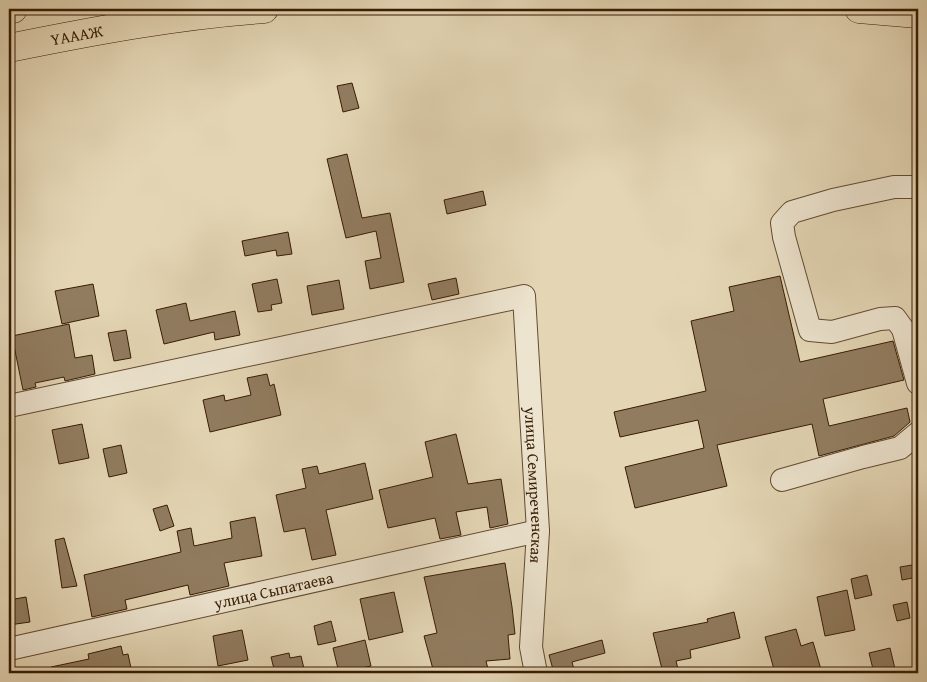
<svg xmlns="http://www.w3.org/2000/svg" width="927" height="682" viewBox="0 0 927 682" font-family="'Gentium Book Plus',serif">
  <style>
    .building { fill: #917c60; stroke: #371b03 }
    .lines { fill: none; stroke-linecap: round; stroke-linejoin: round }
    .minor-casing { stroke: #624a30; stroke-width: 24 }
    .highway-casing { stroke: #371b03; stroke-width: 29 }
    .minor { stroke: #ede4cf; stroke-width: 22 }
    .highway { stroke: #e4d6b5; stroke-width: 28 }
    .labels { text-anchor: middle; stroke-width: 5; stroke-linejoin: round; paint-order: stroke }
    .street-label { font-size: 16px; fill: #371b03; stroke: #ede4cf }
  </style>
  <rect width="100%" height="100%" fill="#e4d6b5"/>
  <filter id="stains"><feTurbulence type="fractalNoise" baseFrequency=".004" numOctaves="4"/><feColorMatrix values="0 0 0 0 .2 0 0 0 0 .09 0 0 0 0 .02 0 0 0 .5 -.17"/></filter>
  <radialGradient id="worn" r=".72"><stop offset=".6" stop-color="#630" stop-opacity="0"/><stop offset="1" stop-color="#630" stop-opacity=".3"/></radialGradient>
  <path class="building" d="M 352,83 L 359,108 L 343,112 L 337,86 Z
    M 347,154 L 362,218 L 390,213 L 404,282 L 370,289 L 365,261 L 381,258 L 376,231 L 346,238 L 327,159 Z
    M 483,191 L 486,205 L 447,214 L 444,200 Z
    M 288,232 L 292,254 L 277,256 L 276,250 L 245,256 L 242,241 Z
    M 780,276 L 800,362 L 893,341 L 904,380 L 823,399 L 829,426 L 907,408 L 910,422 L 894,436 L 819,456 L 812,424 L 717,445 L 727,486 L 635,508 L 625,467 L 704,448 L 698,420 L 620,437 L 614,412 L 706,391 L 691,321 L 734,311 L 729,287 Z
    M 456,278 L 459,294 L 432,300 L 428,284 Z
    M 277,279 L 282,303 L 271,305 L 272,310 L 258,312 L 252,284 Z
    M 339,280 L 344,309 L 312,315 L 307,286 Z
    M 93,284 L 99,316 L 62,324 L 55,291 Z
    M 186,303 L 190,321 L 235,311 L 240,335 L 215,340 L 214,332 L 164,344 L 156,310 Z
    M 69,324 L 75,358 L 92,355 L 95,374 L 65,381 L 64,377 L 35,383 L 36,387 L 23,390 L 12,336 Z
    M 126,330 L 131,358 L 114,361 L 108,333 Z
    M 267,374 L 270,386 L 274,384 L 281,415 L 210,432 L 203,400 L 224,395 L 225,401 L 251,395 L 247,378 Z
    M 82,424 L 89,458 L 59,464 L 52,430 Z
    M 456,434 L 468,484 L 501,479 L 508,524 L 490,528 L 487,507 L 456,512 L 461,535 L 440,539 L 435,518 L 388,528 L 379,490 L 433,477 L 425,442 Z
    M 121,445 L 127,473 L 109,477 L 103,449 Z
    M 365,463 L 373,499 L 326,510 L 336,555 L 312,560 L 305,528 L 284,532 L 276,495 L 306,488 L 302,469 L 317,466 L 319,474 Z
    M 167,505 L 174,526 L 160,531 L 153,509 Z
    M 255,517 L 262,556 L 224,563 L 229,586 L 190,595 L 188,585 L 125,600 L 127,609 L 92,617 L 84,575 L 181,552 L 177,531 L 191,528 L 194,546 L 232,538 L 230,522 Z
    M 64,538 L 77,586 L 62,588 L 55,540 Z
    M 505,563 L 512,607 L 515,634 L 508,635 L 510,659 L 486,661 L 489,673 L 434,673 L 424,636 L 437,633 L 424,577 Z
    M 918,564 L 918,577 L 902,580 L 900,567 Z
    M 867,575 L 872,595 L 855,599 L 851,579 Z
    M 847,590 L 855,630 L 825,636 L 817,597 Z
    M 394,592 L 403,632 L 369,640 L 360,599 Z
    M 26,597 L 30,622 L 9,625 L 9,600 Z
    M 907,602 L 910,618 L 897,621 L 893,605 Z
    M 734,612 L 740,638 L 690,650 L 691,658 L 676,661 L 679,673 L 663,673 L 653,633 L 708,622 L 707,619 Z
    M 331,621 L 336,641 L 318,645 L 314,626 Z
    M 796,629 L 801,646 L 813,642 L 822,673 L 775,673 L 765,637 Z
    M 242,630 L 248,660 L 218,666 L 213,636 Z
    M 365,640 L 371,666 L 339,673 L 333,648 Z
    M 602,640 L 605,653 L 572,662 L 575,673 L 554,673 L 549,655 Z
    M 121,646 L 123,655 L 128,654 L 132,673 L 52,673 L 51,667 L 89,659 L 88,654 Z
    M 890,648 L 896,673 L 874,673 L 869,653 Z
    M 289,653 L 290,658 L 301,656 L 305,673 L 275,673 L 271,657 Z"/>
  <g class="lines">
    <defs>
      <g id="minor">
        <path d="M 918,187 L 894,187 L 833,200 L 792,212 L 782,223 L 784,237 L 810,330 L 832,332 L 880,319 L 895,318 L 903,329 L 918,383"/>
        <path id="s1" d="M 9,406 L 524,296 L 538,531 L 531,647 L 536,673"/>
        <path d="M 782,480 L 863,457 L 900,448 L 918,433"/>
        <path id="s2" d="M 9,649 L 538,531"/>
      </g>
      <g id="highway">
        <path d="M 859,9 L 918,14"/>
        <path d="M 9,10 L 13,9"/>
        <path id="s3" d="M 9,48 C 93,31 178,15 264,9"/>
      </g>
    </defs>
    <use href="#minor" class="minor-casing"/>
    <use href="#highway" class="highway-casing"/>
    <use href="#minor" class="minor"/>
    <use href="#highway" class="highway"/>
  </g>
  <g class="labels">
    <g class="street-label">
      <text dy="6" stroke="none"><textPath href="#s3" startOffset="69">ҮАААЖ</textPath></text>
      <text dy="6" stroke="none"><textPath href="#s1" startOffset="716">улица Семиреченская</textPath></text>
      <text dy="6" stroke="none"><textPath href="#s2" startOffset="271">улица Сыпатаева</textPath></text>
    </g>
  </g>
  <rect width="927" height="682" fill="none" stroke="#e4d6b5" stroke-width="30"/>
  <rect x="10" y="10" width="907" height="662" fill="none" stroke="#371b03" stroke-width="2.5"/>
  <rect x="15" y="15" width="897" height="652" fill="none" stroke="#371b03"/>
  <rect width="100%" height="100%" filter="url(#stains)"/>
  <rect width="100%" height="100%" fill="url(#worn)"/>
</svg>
